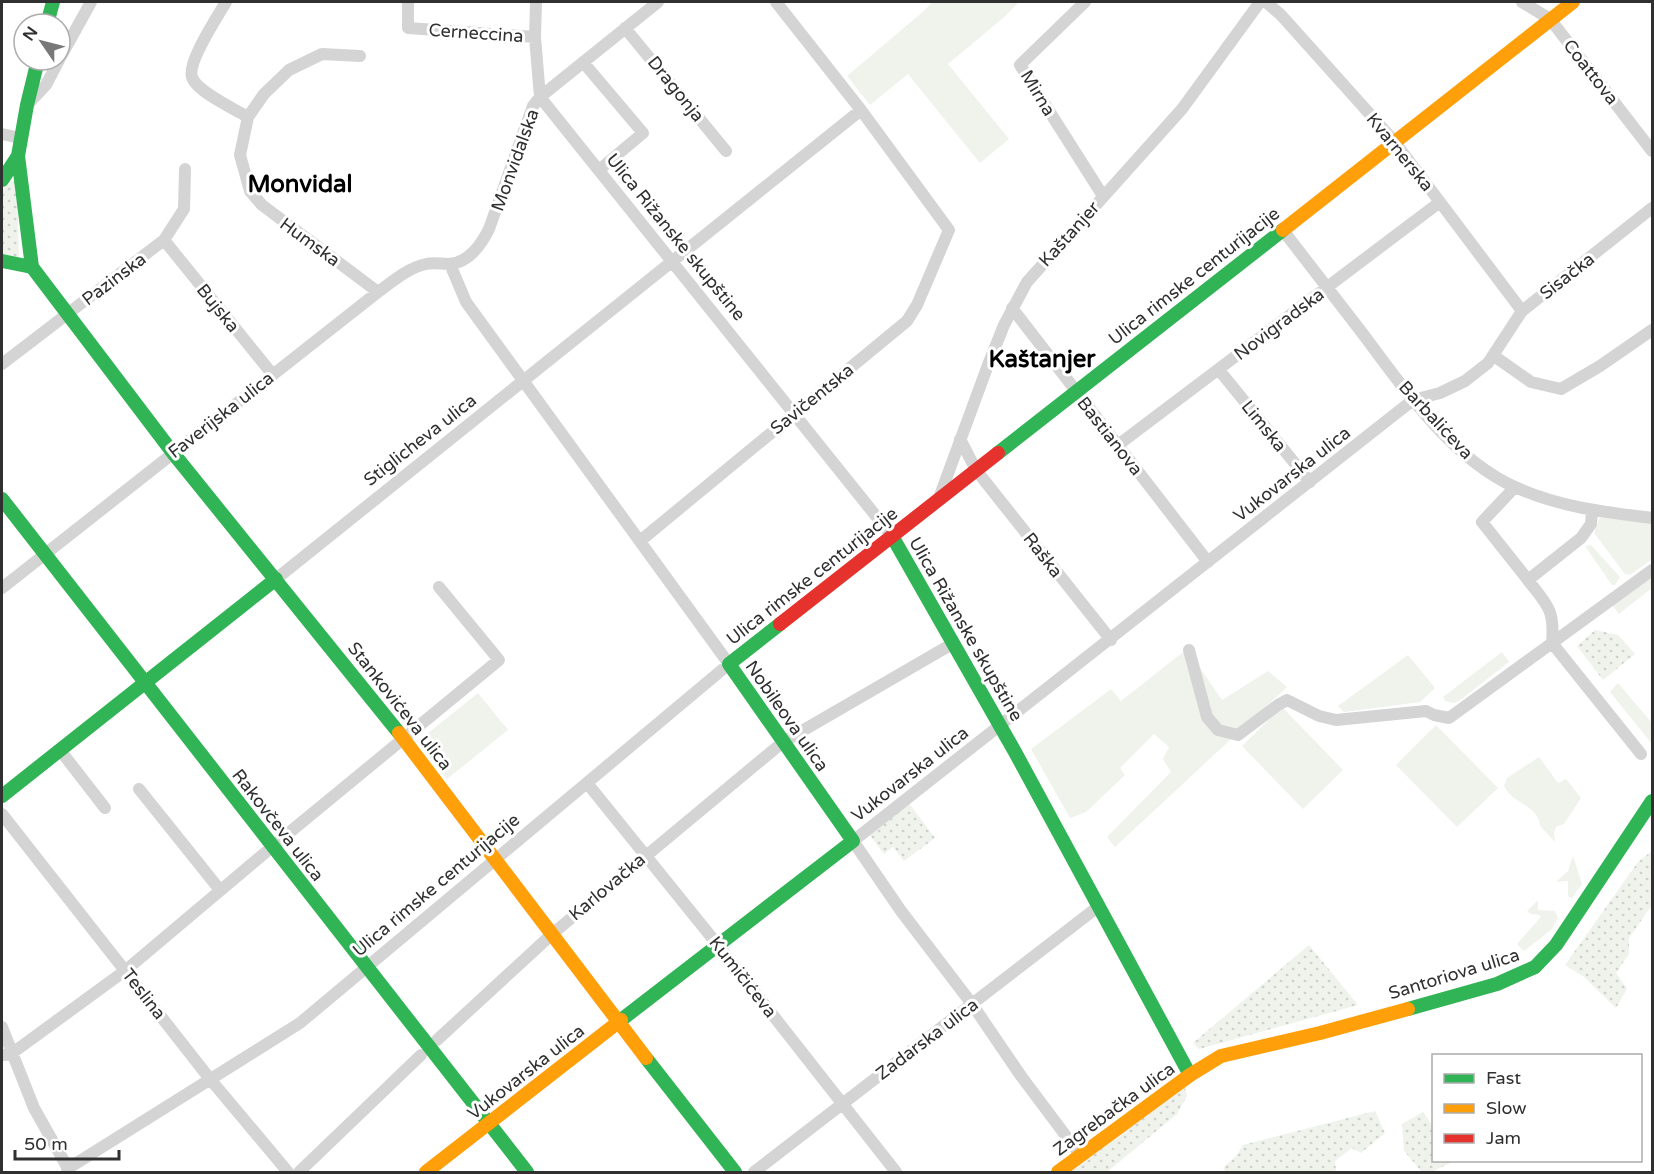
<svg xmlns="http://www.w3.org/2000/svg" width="1654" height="1174" viewBox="0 0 1654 1174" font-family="'Varela Round',sans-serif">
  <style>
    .green { fill: #eff3ec }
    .park { fill: url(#park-dots) }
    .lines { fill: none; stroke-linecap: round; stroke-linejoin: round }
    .street { stroke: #d4d4d4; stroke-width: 12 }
    .fast { stroke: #30b455; stroke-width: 14 }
    .slow { stroke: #ff9f0a; stroke-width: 14 }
    .jam { stroke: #e5322d; stroke-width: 14 }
    .labels { text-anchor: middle; stroke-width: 6; stroke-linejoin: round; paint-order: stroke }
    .street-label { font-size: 18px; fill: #303030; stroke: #fff }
    .district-label { font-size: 24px; font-weight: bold; fill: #000; stroke: #fff }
  </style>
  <defs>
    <pattern id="park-dots" width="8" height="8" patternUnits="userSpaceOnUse" patternTransform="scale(1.5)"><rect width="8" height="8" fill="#eff3ec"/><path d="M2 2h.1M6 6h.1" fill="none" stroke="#cdd1cb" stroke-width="1.8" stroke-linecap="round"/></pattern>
  </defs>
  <rect width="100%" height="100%" fill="#fff"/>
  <path class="green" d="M 932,2 L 1019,2 L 1003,18 L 948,64 L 1009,139 L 980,163 L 908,74 L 870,105 L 847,76 L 925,10 Z
    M 1601,514 L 1652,520 L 1652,559 L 1630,575 L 1625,574 L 1594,533 Z
    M 1591,545 L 1620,577 L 1615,585 L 1612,585 L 1585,546 Z
    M 1651,575 L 1652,577 L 1652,588 L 1619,614 L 1612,605 Z
    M 1187,649 L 1222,700 L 1268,671 L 1287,687 L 1115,847 L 1107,837 L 1171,772 L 1163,759 L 1169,747 L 1154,734 L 1120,768 L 1125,775 L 1086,812 L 1070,818 L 1031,749 L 1111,689 L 1121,701 Z
    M 1502,652 L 1509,662 L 1459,701 L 1454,703 L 1445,701 L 1443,697 Z
    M 1408,655 L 1435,688 L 1420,702 L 1344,712 L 1338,706 Z
    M 1618,683 L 1652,723 L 1652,744 L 1610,692 Z
    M 478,693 L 508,730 L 447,779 L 417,742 Z
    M 1282,707 L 1343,770 L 1303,809 L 1242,746 Z
    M 1436,725 L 1498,788 L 1457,827 L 1396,765 Z
    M 1539,757 L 1558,783 L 1566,779 L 1581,798 L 1564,824 L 1556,827 L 1554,833 L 1555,842 L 1540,826 C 1539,805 1512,804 1504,786 L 1507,778 Z
    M 1573,856 L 1582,884 L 1572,898 L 1568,896 L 1568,881 L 1556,882 L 1568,871 Z
    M 1538,900 L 1538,910 L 1555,911 L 1558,918 L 1551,930 L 1524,951 L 1517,944 L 1540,918 L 1540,915 L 1531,914 L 1527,911 Z"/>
  <path class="park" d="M 6,180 L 17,181 L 19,259 L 2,256 L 2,188 Z
    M 1595,630 L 1618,635 L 1635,654 L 1603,680 L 1577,646 Z
    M 908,802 L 935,838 L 904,861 L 893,847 L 884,854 L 868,833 Z
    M 1652,851 L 1652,908 L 1649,909 L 1629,938 L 1629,954 L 1616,973 L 1627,989 L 1616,1008 L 1584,977 L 1565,965 L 1638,862 Z
    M 1309,945 L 1358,1005 L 1199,1049 L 1193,1043 Z
    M 1185,1088 L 1187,1096 L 1177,1114 L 1107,1172 L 1068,1172 Z
    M 1375,1111 L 1385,1133 L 1361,1153 L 1352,1148 L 1335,1161 L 1336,1170 L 1333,1172 L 1226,1172 L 1223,1168 L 1237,1155 L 1243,1145 Z
    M 1423,1112 L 1433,1126 L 1434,1160 L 1455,1161 L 1431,1172 L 1422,1172 L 1404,1151 L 1402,1124 Z"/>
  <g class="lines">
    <path class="street" d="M 226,2 C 218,16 187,62 192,77 C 196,91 234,109 248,117
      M 408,2 L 408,28 L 535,37
      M 658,2 L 540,97 L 892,536
      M 1085,2 L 1020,65 L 1103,196
      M 1266,2 L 1281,15 L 1394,141 L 1522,311
      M 1522,2 L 1550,19 L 1652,151
      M 625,28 L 726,151
      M 360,56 L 322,54 L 289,70 L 264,94 L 248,117 L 240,155 L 250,191 L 262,205 L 378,292
      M 60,58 L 91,2
      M 583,62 L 643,133 L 599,170
      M 30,102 L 46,85 L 59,60
      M 2,134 L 20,138
      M 1282,229 C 1309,264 1336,299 1363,334 C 1404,389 1451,458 1515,487 C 1559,507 1605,512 1652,518
      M 164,240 L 273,375
      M 1012,308 L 1208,562
      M 1494,356 L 1531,382 L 1561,389 L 1600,366 L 1652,330
      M 2,364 L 164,240 L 184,209 L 185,169
      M 1219,370 L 1310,482
      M 960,439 L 976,470 L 1111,640
      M 1118,445 L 1440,202
      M 1515,487 L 1482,522 L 1528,580 L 1581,538 L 1591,524 L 1592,511
      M 939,498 L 988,365 L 1004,325 L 1027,282 L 1182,109 L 1260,2
      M 640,541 L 907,321 L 917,305 L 949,230 L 861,110 L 776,2
      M 276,579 L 861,110
      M 1528,580 C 1547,605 1555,609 1552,643
      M 2,588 L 378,292 C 393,281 408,268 426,264 C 433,262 441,264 449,264 C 469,263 481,245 489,229 L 533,106 L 540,97 L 535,37 L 536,2
      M 1552,643 L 1652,570
      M 1189,650 L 1207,717 L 1218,730 L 1238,735 L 1278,705 L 1287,700 L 1319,716 L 1336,720 L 1426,711 L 1434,715 L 1449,718 L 1552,643 L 1641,754
      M 60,750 L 105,808
      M 587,783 L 717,944 L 896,1172
      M 139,789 L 220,890
      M 2,814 L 210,1079 L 288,1172
      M 279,841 L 499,660 L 439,587
      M 2,1027 L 34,1108 L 70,1172
      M 437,1040 L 551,935 L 783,742 L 952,644
      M 2,1055 L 11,1054 L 126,970 L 266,852
      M 1081,1156 L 1021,1076 L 972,1004 L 901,911 L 853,841 L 1413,400 L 1440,393 L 1465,381 L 1488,363 L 1522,311 L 1652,208
      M 67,1169 L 300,1023 L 729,664 L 466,302 L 450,264
      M 299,1172 L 421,1055
      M 754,1172 L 1099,906"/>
    <path class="fast" d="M 47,24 L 53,2
      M 38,60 L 27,105 L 18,156 L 32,267 L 173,453 L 399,733
      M 2,180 L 18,156
      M 2,261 L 32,267
      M 998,453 L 1283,230
      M 2,499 L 527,1172
      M 892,536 L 1015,752 L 1190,1075
      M 2,796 L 276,579
      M 1408,1009 L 1497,984 L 1535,967 L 1556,945 L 1652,801
      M 621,1020 L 853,841 L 729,664 L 780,624
      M 646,1058 L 735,1172"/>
    <path class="slow" d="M 1283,230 L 1573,2
      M 399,733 L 646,1058
      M 426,1172 L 621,1020
      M 1058,1172 L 1190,1075 L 1221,1056 L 1320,1033 L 1408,1009"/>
    <path class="jam" d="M 780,624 L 998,453"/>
  </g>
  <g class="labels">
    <g class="street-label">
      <text transform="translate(476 33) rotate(4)" y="6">Cerneccina</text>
      <text transform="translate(1591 72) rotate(52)" y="6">Coattova</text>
      <text transform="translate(676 89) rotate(51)" y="6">Dragonja</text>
      <text transform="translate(1038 93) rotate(59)" y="6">Mirna</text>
      <text transform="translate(1400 152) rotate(51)" y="6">Kvarnerska</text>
      <text transform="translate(515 160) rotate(-70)" y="6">Monvidalska</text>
      <text transform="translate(1069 234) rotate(-48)" y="6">Kaštanjer</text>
      <text transform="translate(676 237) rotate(51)" y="6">Ulica Rižanske skupštine</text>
      <text transform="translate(310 242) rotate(36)" y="6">Humska</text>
      <text transform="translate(1194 276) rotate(-38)" y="6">Ulica rimske centurijacije</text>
      <text transform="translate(1567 276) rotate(-38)" y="6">Sisačka</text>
      <text transform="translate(114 279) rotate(-37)" y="6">Pazinska</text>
      <text transform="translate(218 308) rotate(51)" y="6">Bujska</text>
      <text transform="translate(1279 324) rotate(-37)" y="6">Novigradska</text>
      <text transform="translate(812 399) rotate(-39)" y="6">Savičentska</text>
      <text transform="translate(221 415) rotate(-38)" y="6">Faverijska ulica</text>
      <text transform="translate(1436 420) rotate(47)" y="6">Barbalićeva</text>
      <text transform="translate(1264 426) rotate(51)" y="6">Limska</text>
      <text transform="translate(1110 436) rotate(52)" y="6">Bastianova</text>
      <text transform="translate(420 440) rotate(-38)" y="6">Stiglicheva ulica</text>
      <text transform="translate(1292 474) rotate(-38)" y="6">Vukovarska ulica</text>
      <text transform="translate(1043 555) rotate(52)" y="6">Raška</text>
      <text transform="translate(812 576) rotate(-38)" y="6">Ulica rimske centurijacije</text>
      <text transform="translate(966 629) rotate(60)" y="6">Ulica Rižanske skupštine</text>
      <text transform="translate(400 706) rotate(52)" y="6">Stankovićeva ulica</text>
      <text transform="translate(787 716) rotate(55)" y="6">Nobileova ulica</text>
      <text transform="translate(910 774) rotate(-38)" y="6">Vukovarska ulica</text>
      <text transform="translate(278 825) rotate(52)" y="6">Rakovčeva ulica</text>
      <text transform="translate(436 885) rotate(-40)" y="6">Ulica rimske centurijacije</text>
      <text transform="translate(607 887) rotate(-40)" y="6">Karlovačka</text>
      <text transform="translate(1454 974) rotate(-17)" y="6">Santoriova ulica</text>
      <text transform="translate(743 977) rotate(52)" y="6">Kumičićeva</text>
      <text transform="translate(144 994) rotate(52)" y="6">Teslina</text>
      <text transform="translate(927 1039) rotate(-37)" y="6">Zadarska ulica</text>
      <text transform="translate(526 1072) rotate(-38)" y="6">Vukovarska ulica</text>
      <text transform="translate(1114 1109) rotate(-36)" y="6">Zagrebačka ulica</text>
    </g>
    <g class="district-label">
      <text x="300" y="192">Monvidal</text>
      <text x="1042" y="367">Kaštanjer</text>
    </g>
  </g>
  <rect width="1654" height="1174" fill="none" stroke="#303030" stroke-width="6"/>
  <rect x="1432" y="1054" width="210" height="108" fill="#ffffff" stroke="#acacac" stroke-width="1.5"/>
  <rect x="1444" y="1074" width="30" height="9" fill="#30b455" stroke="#acacac" stroke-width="1.5"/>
  <text x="1486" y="1084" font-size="18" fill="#303030">Fast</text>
  <rect x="1444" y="1104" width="30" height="9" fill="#ff9f0a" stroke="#acacac" stroke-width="1.5"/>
  <text x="1486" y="1114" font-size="18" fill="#303030">Slow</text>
  <rect x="1444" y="1134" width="30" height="9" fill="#e5322d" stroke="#acacac" stroke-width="1.5"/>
  <text x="1486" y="1144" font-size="18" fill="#303030">Jam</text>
  <g transform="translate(42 42) rotate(305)"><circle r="28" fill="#ffffff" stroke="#acacac" stroke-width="1.5"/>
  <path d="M0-4.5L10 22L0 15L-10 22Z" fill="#787878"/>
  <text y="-9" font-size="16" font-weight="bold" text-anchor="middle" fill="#303030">N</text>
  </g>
  <path d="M15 1150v9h104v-9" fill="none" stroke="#303030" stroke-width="3"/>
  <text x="24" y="1150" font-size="18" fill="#303030" stroke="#ffffff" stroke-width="4.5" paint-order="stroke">50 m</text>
</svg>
